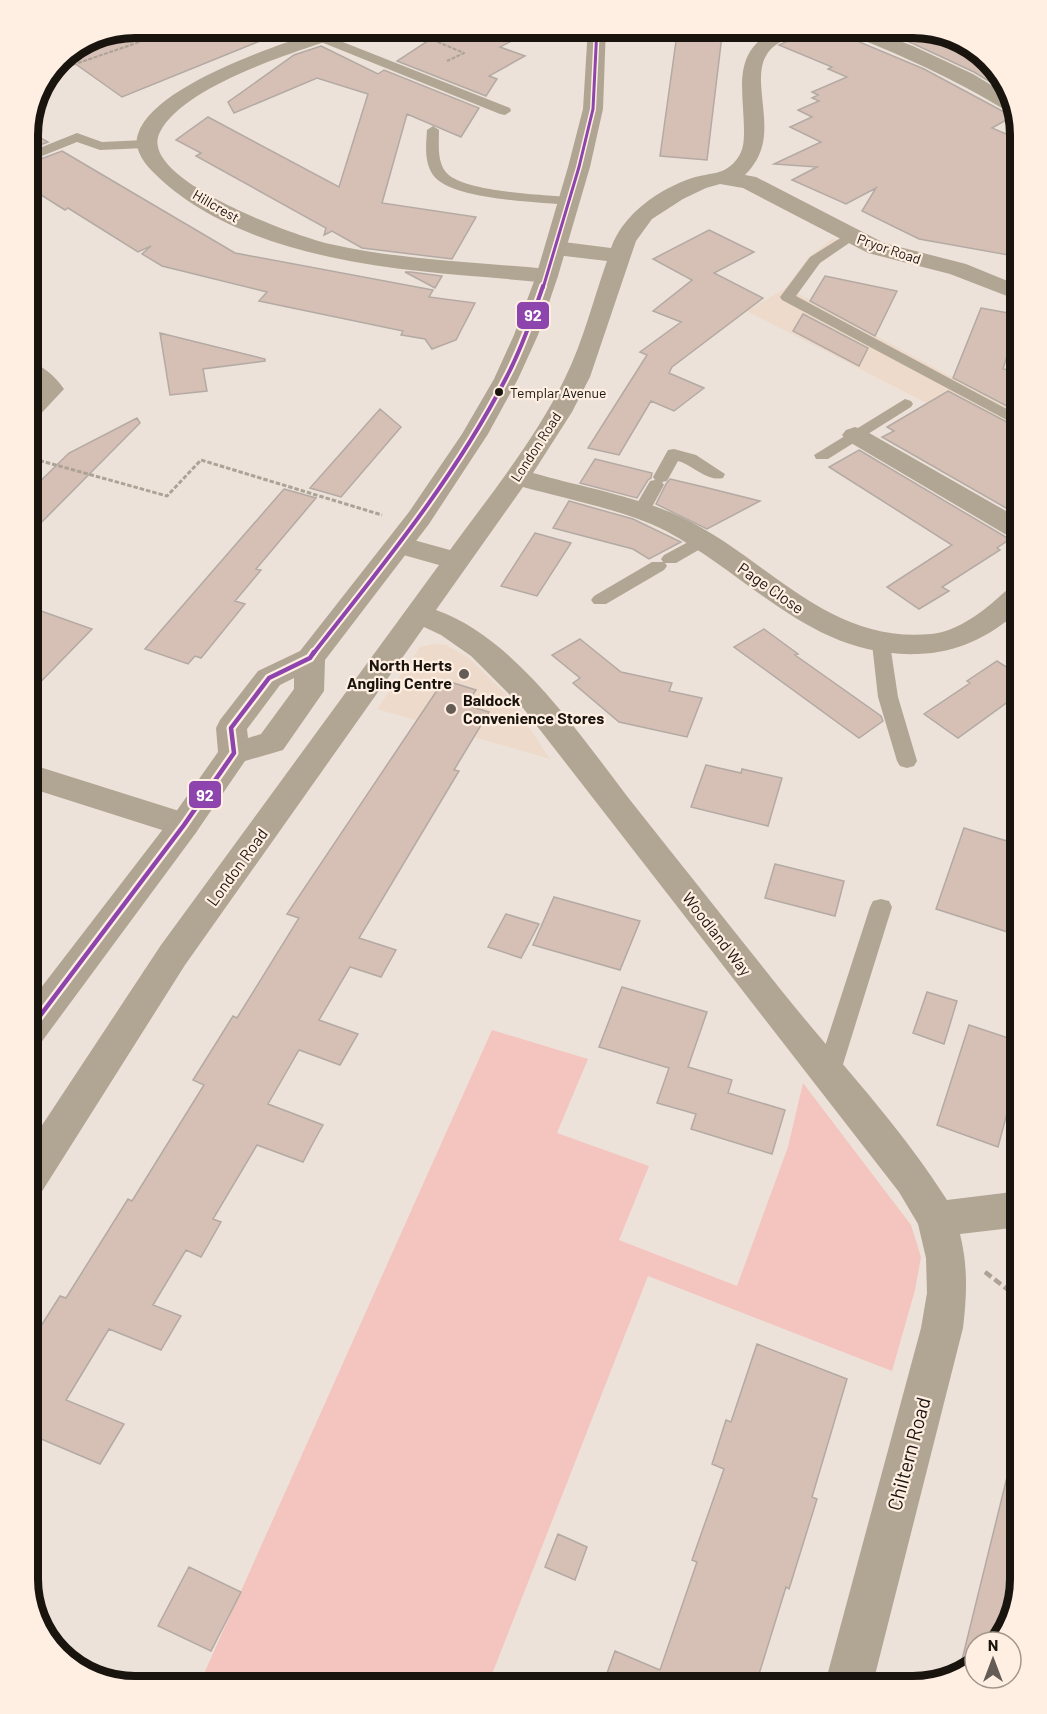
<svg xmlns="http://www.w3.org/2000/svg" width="1047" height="1714" viewBox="0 0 1047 1714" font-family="Barlow,sans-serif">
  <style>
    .built { fill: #eddaca }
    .green { fill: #f4c4bf }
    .building { fill: #d6bfb4; stroke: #b3aaa4; stroke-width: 1.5 }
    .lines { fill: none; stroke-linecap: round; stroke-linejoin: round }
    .path-far2 { stroke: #aca296; stroke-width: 2; stroke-dasharray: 4 1.5; stroke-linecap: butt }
    .path-far1 { stroke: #aca296; stroke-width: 3; stroke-dasharray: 4.5 2; stroke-linecap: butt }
    .path { stroke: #aca296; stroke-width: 4.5; stroke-dasharray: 8 4; stroke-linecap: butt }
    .service { fill: #b1a694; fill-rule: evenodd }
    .minor { fill: #b1a694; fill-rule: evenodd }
    .secondary { fill: #b0a593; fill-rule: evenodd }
    .bus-1-far2-casing { stroke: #ffefe2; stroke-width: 6 }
    .bus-1-far1-casing { stroke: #ffefe2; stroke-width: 8 }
    .bus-1-casing { stroke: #ffefe2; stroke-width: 9 }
    .bus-1-far2 { stroke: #8e44ad; stroke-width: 3 }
    .bus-1-far1 { stroke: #8e44ad; stroke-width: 4 }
    .bus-1 { stroke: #8e44ad; stroke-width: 4.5 }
    .bus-dot { fill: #1a140e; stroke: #ffefe2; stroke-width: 2 }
    .poi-dot { fill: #645c55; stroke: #ffefe2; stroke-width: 2 }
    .labels { text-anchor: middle; stroke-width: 4.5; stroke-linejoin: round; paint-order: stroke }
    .far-street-label { font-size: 14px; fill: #1a140e; stroke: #ffefe2 }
    .bus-label { font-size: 14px; fill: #1a140e; stroke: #ffefe2; text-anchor: start }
    .street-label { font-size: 16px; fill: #1a140e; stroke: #ffefe2 }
    .poi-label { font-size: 16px; font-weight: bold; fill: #1a140e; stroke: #ffefe2; text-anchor: end }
    .near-street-label { font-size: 20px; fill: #1a140e; stroke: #ffefe2 }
    .rim { fill: none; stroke: #1a140e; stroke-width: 8 }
    .line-badge { stroke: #ffefe2; stroke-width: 2 }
    .badge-label { font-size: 16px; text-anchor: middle; font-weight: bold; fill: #fff }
  </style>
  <rect width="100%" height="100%" fill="#ede2d9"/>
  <path class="built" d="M 833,238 L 844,243 L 820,263 L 797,293 L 1020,414 L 1020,451 L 747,311 L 787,287 L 807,259 Z
    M 433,644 L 446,645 L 469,658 L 508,696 L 550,759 L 377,709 L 420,647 Z"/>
  <path class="green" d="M 492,1030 L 588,1059 L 557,1133 L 649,1166 L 619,1240 L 737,1286 L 788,1147 L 803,1083 L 911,1225 L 921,1257 L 915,1290 L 892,1371 L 648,1276 L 487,1687 L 198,1687 Z"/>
  <path class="building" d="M 135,27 L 291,27 L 292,28 L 122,97 L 63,55 L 94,35 Z
    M 449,27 L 538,27 L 500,47 L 525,56 L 489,76 L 497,79 L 486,96 L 397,61 Z
    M 678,27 L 723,27 L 707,160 L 660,156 Z
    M 737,27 L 777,27 L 761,37 Z
    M 809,27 L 835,27 L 838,33 L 924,69 L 1006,113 L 1015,115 L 992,128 L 1020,140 L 1020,257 L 919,239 L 862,211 L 876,188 L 846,204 L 792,180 L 817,167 L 774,164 L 821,142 L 790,127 L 812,117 L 798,110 L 819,101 L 812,98 L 818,95 L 812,92 L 847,77 L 828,69 L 832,67 L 779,45 L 806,33 Z
    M 871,27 L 920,27 L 972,45 L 1009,87 L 1010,94 L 974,72 L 914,44 Z
    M 321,46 L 378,74 L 384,70 L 479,108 L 461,137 L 407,114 L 382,203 L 476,217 L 452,259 L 362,248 L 332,231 L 324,235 L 326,228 L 196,156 L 201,153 L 176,140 L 208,117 L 339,187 L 368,94 L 317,78 L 234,113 L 228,102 L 294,55 Z
    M 27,130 L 48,142 L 27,150 Z
    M 62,151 L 235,253 L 433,290 L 429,297 L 475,303 L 456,340 L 432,349 L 425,339 L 401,335 L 403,331 L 259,301 L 267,292 L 162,266 L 142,254 L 151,246 L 138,252 L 68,208 L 65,210 L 27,186 L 27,164 Z
    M 709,230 L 754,252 L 714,273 L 763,298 L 672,367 L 669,373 L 704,388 L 674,411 L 651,401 L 619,455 L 588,448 L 647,355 L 640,352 L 681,322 L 653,311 L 692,280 L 653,259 Z
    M 405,272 L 411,272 L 442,276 L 435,288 Z
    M 825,276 L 897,291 L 875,336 L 810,301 Z
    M 981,308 L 1020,315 L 1003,369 L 1020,372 L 1020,413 L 953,378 Z
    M 803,314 L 868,348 L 859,366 L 793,331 Z
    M 160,333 L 265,359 L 265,361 L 203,369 L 207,391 L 170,395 Z
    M 948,391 L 1020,429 L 1020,516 L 882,437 L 894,431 L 887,427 Z
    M 380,409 L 401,427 L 341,497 L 310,488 Z
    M 137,418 L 140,423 L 27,537 L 27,494 L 69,453 Z
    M 859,450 L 1009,539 L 1010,539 L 997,548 L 1000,550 L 942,587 L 949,591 L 919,609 L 887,587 L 952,545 L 829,467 Z
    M 595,459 L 652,473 L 651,478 L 648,480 L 637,498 L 580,483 Z
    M 670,479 L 704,487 L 760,501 L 707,529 L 656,504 L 666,484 Z
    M 284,489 L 316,498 L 256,569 L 261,570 L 235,601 L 245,604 L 201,658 L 195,656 L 188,664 L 145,649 Z
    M 569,501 L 633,519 L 681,542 L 649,559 L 633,549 L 553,528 Z
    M 535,533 L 571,543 L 537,596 L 501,586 Z
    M 27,606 L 92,629 L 27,696 Z
    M 764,629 L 798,654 L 795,655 L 881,716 L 883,721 L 859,738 L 734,647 Z
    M 580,639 L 621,672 L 672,683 L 669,691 L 702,698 L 687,737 L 619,722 L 573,683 L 580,678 L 552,655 Z
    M 997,661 L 1020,676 L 1020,693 L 958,738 L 924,714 L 970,683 L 967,681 Z
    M 444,680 L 476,690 L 466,705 L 489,712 L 454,770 L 459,771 L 359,938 L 396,950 L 381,977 L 350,967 L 319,1020 L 358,1034 L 340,1065 L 299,1050 L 268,1104 L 323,1125 L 313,1143 L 303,1162 L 257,1145 L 213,1219 L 221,1222 L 201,1257 L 186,1250 L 153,1305 L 181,1316 L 161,1350 L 109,1329 L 66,1400 L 124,1424 L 100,1464 L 27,1433 L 27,1348 L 60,1296 L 66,1298 L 128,1199 L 132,1201 L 204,1085 L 193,1080 L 233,1016 L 237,1018 L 299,918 L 287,914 Z
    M 706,765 L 741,773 L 742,769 L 782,778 L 768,826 L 691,807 Z
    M 964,828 L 1020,845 L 1020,936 L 936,909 Z
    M 775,864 L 844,881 L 835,916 L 765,898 Z
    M 554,897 L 640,921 L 620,970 L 533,945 Z
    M 506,914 L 539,924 L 521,958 L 488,947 Z
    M 622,987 L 707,1012 L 688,1067 L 732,1080 L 728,1093 L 785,1110 L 772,1154 L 691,1129 L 696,1114 L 657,1103 L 669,1068 L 599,1047 Z
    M 927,992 L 957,1001 L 944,1044 L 913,1033 Z
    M 969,1025 L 1020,1042 L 1020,1065 L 998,1147 L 937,1125 Z
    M 757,1344 L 847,1379 L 812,1497 L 817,1499 L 789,1589 L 786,1587 L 755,1687 L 602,1687 L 615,1651 L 660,1670 L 697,1562 L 692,1560 L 724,1469 L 712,1464 L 726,1420 L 731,1422 Z
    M 1009,1469 L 1020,1470 L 1020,1580 L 1005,1633 L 996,1642 L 975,1642 L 975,1662 L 958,1676 Z
    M 558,1534 L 587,1547 L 575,1580 L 545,1567 Z
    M 189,1567 L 241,1592 L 211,1651 L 158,1626 Z"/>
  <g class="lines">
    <path class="path-far2" d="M 402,27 L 464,53 L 447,61
      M 52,72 L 183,27"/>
    <path class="path-far1" d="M 27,457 L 167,496 L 201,460 L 382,515"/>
    <path class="path" d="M 985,1272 L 1020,1299"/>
    <path class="service" d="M 320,33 L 510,108 L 511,111 L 505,115 L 500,114 L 316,40 L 316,34 Z
      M 433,126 L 439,130 C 439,143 437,160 445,171 C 459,192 544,195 570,197 L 577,201 L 570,205 C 540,202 450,200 433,175 C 424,162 426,145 427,130 Z
      M 77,133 L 102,142 L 145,140 L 152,144 L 145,148 L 100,150 L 77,142 L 27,162 L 27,153 Z
      M 850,232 L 857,236 L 855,239 L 820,263 L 796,296 L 1020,416 L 1020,427 L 782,300 L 780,297 L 810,257 Z
      M 905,399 L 911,401 L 913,404 L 911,407 L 828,459 L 816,459 L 814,455 Z
      M 674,449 L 696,455 L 725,474 L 723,478 C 707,482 693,465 678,461 L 667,481 L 662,482 L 664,485 L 647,516 L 635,516 L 632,512 L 650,481 L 655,480 L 653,477 L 668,450 Z
      M 703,534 L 709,536 L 712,540 L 709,544 L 676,563 L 665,563 L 667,566 L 664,570 L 606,604 L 594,604 L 591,600 L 594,596 L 652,562 L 663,562 L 661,559 L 664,555 Z
      M 881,638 L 888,640 L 890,644 L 898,697 L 917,761 L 914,766 L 907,768 L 900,766 L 897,761 L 878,697 L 872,644 L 874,640 Z
      M 881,899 L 889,901 L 892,907 L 840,1074 L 836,1081 L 828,1084 L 820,1081 L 816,1074 L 870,907 L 873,901 Z"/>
    <path class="minor" d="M 333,27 L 362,27 L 360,31 C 309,47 185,83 160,132 C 135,179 298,237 330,244 C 401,260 475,262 547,269 L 555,271 L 558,276 L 555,281 L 547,283 C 475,275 401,273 330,257 C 266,243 198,218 152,171 C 143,162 133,147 138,134 C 154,84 286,42 333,27 Z
      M 782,27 L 807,27 L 805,31 C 792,37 773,42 766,56 C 761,64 761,74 761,83 C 763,119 773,147 745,175 L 756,177 L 884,243 L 966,264 L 1020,286 L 1020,301 L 950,274 L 868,253 L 743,188 L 720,184 L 706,188 L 683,199 L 652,219 L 636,241 L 590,377 L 572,412 L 533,473 C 578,486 639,497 681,517 C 767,557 826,644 931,634 C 953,632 974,618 991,604 C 1001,596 1007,587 1020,584 L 1020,610 C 991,636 958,653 918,654 C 813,658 752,577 666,531 C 628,511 566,499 523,487 L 436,610 C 517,638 583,740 634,805 C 683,867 732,928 781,990 C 837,1060 899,1124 947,1200 L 1020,1191 L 1020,1227 L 960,1234 C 968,1266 967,1295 963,1328 L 872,1687 L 824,1687 L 921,1328 L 927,1293 L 926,1258 L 918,1224 L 899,1192 L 523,708 L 471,656 L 441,635 L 424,627 L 185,965 L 41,1193 L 27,1198 L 27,1148 L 161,945 L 439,565 L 389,551 L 385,545 L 389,539 L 399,536 L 450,550 C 490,495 535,440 565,378 C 583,342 593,300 607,261 L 556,255 L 548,253 L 545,248 L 548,243 L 556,241 L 611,248 C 623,214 659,189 692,178 C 711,172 724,176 737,159 C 744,150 744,140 744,129 C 743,83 731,49 782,27 Z
      M 837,27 L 864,27 L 913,46 L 973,74 L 1011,97 L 1015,113 L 1007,111 C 952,78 900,54 839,31 Z
      M 27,361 C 43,365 55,376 64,389 L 36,419 L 27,422 L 27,400 L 39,388 L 27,379 Z
      M 855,427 L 864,430 L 1020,519 L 1020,540 L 1010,537 L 846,440 L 842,435 L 846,430 Z
      M 27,763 L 195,816 L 200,825 L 195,834 L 184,837 L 27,787 Z"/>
    <path class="secondary" d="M 588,27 L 606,27 L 603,109 L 590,167 L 558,276 L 538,335 L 518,379 L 488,434 L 429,524 L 325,660 L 324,691 L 283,750 L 245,761 L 195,834 L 40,1044 L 27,1048 L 27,1006 L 173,816 L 218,752 L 216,728 L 220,720 L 258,671 L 300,651 L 409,512 L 462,434 L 494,379 L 514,335 L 536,276 L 568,167 L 583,109 ZM 294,678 L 294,689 L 261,734 L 248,738 L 247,729 L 280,685 Z"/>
    <defs>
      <path id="bus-1-far2" d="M 543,288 L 579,167 L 593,109 L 597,27"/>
      <path id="bus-1-far1" d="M 313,654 C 382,566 454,479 505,380 C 521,350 532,318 543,286"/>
      <path id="bus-1" d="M 27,1033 L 184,825 L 234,753 L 231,728 L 269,678 L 310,658 L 314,652"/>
    </defs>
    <use href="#bus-1-far2" class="bus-1-far2-casing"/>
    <use href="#bus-1-far1" class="bus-1-far1-casing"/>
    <use href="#bus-1" class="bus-1-casing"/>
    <use href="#bus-1-far2" class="bus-1-far2"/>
    <use href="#bus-1-far1" class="bus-1-far1"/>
    <use href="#bus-1" class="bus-1"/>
  </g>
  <circle class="bus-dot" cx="499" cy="392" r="5"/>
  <g class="poi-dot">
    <circle cx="464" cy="674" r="6"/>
    <circle cx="451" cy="709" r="6"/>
  </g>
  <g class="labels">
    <g class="far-street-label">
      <text transform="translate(216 206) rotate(30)" y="5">Hillcrest</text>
      <text transform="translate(889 249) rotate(19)" y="5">Pryor Road</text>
      <text transform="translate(536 447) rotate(-57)" y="5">London Road</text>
    </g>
    <g class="bus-label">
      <text x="510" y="398">Templar Avenue</text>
    </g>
    <g class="street-label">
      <text transform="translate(771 588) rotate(35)" y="6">Page Close</text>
      <text transform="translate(237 867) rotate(-54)" y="6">London Road</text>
      <text transform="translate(717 934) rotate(52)" y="6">Woodland Way</text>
    </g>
    <g class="poi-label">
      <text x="452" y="671">North Herts<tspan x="452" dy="18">Angling Centre</tspan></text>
      <text x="463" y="706" text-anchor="start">Baldock<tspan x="463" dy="18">Convenience Stores</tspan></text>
    </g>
    <g class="near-street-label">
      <text transform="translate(909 1454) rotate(-75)" y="7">Chiltern Road</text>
    </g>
  </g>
  <path d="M0 0H1047V1714H0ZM135 38H913A97 97 0 0 1 1010 135V1579A97 97 0 0 1 913 1676H135A97 97 0 0 1 38 1579V135A97 97 0 0 1 135 38Z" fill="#ffefe2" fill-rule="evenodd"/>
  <path class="rim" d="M135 38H913A97 97 0 0 1 1010 135V1579A97 97 0 0 1 913 1676H135A97 97 0 0 1 38 1579V135A97 97 0 0 1 135 38Z"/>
  <g class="line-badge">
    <rect x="516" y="301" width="34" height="29" rx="6" fill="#8e44ad"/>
    <rect x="188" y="780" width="34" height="29" rx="6" fill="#8e44ad"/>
  </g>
  <g class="badge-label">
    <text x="533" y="321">92</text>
    <text x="205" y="801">92</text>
  </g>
  <g transform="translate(993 1660)"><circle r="28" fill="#ffefe2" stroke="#a3978d" stroke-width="1.5"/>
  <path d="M0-4.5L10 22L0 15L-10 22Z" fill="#645c55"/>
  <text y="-9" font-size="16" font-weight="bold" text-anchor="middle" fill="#1a140e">N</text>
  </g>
</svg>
